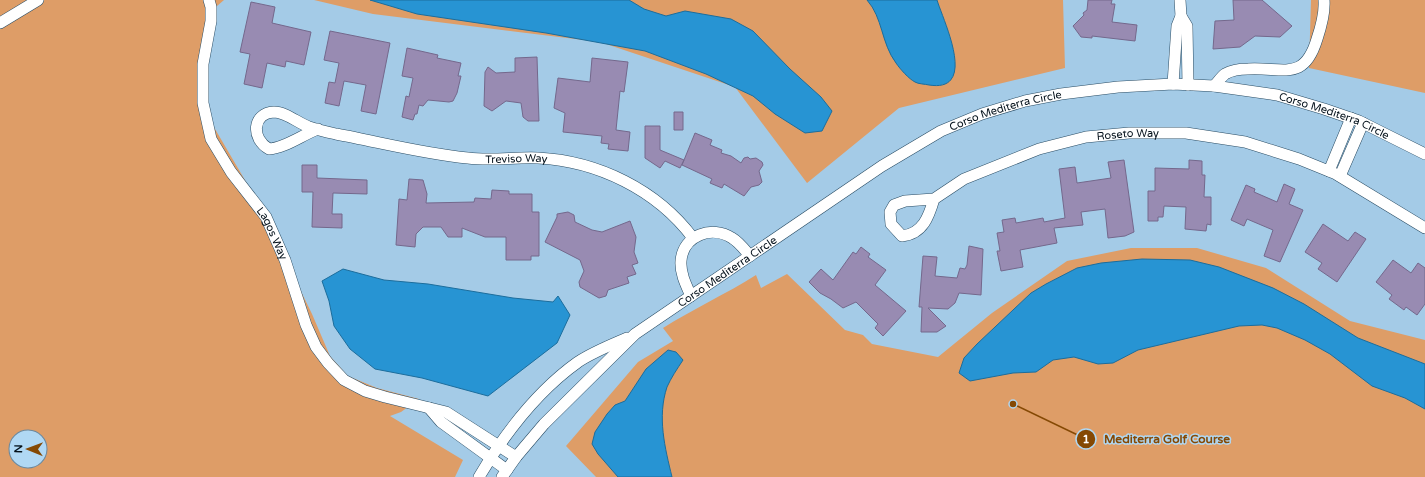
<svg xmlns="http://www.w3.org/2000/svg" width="1425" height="477" viewBox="0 0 1425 477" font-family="'Varela Round',sans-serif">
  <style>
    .green { fill: #de9d67; fill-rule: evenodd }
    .water { fill: #2794d3; stroke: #1c6d9c }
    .building { fill: #988bb2; stroke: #74688c }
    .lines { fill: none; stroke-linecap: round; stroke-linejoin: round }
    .minor-casing { stroke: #294c64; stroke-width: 12 }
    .minor { stroke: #fff; stroke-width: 11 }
    .labels { text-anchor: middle; stroke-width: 3; stroke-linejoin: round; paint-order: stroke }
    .street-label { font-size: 11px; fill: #04111b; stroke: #b0d8f4 }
    .leader { fill: none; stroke: #854904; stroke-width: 1.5 }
    .callout-dot { fill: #854904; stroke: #b0d8f4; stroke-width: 1.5 }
    .mark-label { font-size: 12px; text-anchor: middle; font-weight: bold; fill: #fff }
    .callout-label { font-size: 12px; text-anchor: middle; font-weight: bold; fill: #854904; stroke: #b0d8f4; stroke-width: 3; stroke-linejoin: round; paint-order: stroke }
  </style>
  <rect width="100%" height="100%" fill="#a4cbe7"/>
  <path class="green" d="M 0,0 L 224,0 L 210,12 L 204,64 L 208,117 L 256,199 L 312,314 L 330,356 L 348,376 L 377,388 L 419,399 L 401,412 L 390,416 L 463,460 L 455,477 L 0,477 ZM 16,437 L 40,437 L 40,461 L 16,461 Z
    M 314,0 L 1063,0 L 1065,68 L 899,108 L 807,183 L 735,87 L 600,42 L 373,14 Z
    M 1311,0 L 1425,0 L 1425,93 L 1309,68 Z
    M 1131,248 L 1197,248 L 1266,268 L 1350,321 L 1425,340 L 1425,477 L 596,477 L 566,446 L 638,362 L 673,341 L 663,328 C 693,309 726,294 756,275 L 761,288 L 787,274 L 845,330 L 863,335 L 872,344 L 938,357 L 992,313 L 1067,261 Z"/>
  <path class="water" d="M 370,0 L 629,0 L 644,9 L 666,16 L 685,11 L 731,19 L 753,31 L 790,69 L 821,97 L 832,111 L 822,131 L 805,133 L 775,114 L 753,96 L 706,74 L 645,51 L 546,33 L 417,14 Z
    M 867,0 L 937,0 C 943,20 979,93 929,85 C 925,84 918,84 915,82 C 909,79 900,69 896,63 C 881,43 883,18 867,0 Z
    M 1142,259 L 1190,260 L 1219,267 L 1273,288 L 1304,304 L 1358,338 L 1425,364 L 1425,409 L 1405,398 L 1372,386 L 1330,354 L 1305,340 L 1277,328 L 1262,325 L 1239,326 L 1138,350 L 1113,363 L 1098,364 L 1074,357 L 1053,360 L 1036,372 L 1013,373 L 970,381 L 959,373 L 964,358 L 977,344 L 1031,293 L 1046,284 L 1077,268 L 1101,263 Z
    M 343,269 L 384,280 L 428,284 L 513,298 L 553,302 L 558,296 L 570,315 L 557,343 L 488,396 L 422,378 L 375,369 L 350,349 L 334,326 L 329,301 L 322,281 Z
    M 668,350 L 676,352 L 683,360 C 677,369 671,378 667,387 C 657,417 665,448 672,477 L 618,477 L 598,454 L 592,444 L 595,432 L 607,414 L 615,405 L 625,401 L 646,369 Z"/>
  <path class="building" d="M 1088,0 L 1112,0 L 1111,4 L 1115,4 L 1112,22 L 1137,25 L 1135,41 L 1092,36 L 1092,38 L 1081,37 L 1073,26 L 1084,15 L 1083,13 L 1087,10 Z
    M 1233,0 L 1262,0 L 1292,26 L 1280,37 L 1255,36 L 1240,47 L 1213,49 L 1215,21 L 1234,20 Z
    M 251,2 L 275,7 L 272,23 L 311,32 L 304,65 L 286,61 L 285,67 L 267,63 L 262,88 L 244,84 L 250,54 L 240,52 Z
    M 330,31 L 390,43 L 376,114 L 361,111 L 366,85 L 344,81 L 339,106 L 325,103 L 329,82 L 335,83 L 339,63 L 324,60 Z
    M 407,48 L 438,55 L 437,58 L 461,63 L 458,76 L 461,76 L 457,93 L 453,101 L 449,102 L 428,100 L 423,106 L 419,105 L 417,114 L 415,114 L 413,120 L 402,117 L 406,96 L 409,97 L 413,78 L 402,76 Z
    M 537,57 L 539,121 L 528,121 L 523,117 L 521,103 L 506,101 L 492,111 L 484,106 L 485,72 L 488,67 L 496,73 L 515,72 L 515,58 Z
    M 592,58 L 628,62 L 624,92 L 620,91 L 616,130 L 630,132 L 628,151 L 608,149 L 609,144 L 601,143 L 602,136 L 563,132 L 565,113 L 554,108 L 558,78 L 590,82 Z
    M 674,112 L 683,112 L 683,130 L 674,130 Z
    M 645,126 L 660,126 L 660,150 L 684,160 L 680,168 L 665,161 L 660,168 L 645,158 Z
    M 695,133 L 712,140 L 710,145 L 722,150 L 721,153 L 731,156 L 741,163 L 744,158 L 748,157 L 750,159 L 756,158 L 762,162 L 763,165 L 759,171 L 762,182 L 759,185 L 751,187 L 744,196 L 724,184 L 722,188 L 710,183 L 712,179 L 682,165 Z
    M 1124,160 L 1134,232 L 1125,236 L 1108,238 L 1105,209 L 1081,212 L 1083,225 L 1054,228 L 1057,243 L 1020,250 L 1023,267 L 1001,271 L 997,251 L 1000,251 L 997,233 L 1004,232 L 1002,220 L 1015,218 L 1016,223 L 1043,218 L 1044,222 L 1065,218 L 1059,169 L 1075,167 L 1077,183 L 1111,178 L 1108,162 Z
    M 1189,160 L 1202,161 L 1202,175 L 1205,175 L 1204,197 L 1211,197 L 1211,225 L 1207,224 L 1206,231 L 1185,229 L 1186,207 L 1164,206 L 1163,217 L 1158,217 L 1158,221 L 1148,221 L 1148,191 L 1155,191 L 1155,168 L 1189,169 Z
    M 302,165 L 317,165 L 317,178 L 367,180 L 367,194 L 333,193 L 332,214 L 342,214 L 342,228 L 312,227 L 313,192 L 302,192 Z
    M 409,179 L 423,180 L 427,194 L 426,203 L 474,202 L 475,198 L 491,199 L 492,190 L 509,191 L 509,194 L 532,194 L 532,212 L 539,212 L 539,256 L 531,256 L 531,260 L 506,260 L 506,237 L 485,237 L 462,228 L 462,237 L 448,237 L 441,227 L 423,227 L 416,234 L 415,247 L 396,245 L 399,199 L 407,200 Z
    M 1284,184 L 1295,189 L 1289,204 L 1303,210 L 1280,262 L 1264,256 L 1273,230 L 1247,219 L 1244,226 L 1231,220 L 1246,185 L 1255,189 L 1254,192 L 1277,202 Z
    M 568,212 L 574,215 L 575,222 L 592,230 L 602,232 L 630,221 L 636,237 L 634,252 L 638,263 L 632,265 L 636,274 L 627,277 L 629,283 L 608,290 L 606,296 L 599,298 L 580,287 L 579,282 L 584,271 L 580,260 L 545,242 L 557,217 L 557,214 Z
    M 1323,224 L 1348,241 L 1355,232 L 1366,239 L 1337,282 L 1318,269 L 1322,263 L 1305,252 Z
    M 969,246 L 983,249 L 981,295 L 959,293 L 955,303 L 948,309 L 928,308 L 946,326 L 937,332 L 921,332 L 922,307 L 919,307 L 923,256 L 937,257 L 935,276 L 957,278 L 960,268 L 965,269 L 967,265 Z
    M 861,247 L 870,254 L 868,257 L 886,270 L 875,285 L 906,311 L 883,336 L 875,328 L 878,324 L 856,302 L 843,308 L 831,299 L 820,293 L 809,282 L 821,269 L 833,280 L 853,252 L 856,254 Z
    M 1393,260 L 1411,273 L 1418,263 L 1425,268 L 1425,304 L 1417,315 L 1406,307 L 1404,310 L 1389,299 L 1392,295 L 1376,282 Z"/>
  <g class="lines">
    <defs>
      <g id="minor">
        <path id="s1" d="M 209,0 L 211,7 L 211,21 L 203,64 L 203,103 L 211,139 L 231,172 L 266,217 L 285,260 L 306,325 L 316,347 L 328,363 L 344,380 L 365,391 L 385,397 L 446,412 L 516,457"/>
        <path d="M 1181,16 L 1187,26 L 1188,85"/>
        <path d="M 0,23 L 38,0"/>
        <path d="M 1173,84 L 1177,26 L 1181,16 L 1180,0"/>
        <path d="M 1214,86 C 1218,82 1221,77 1225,74 C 1232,70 1240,69 1248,69 C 1284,67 1304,82 1317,39 C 1321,27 1325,12 1324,0"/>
        <path id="s2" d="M 318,129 C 302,135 285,148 269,149 C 251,139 252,113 274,112 C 286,112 298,123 309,127 C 318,130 327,132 336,134 C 379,142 425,154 468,158 C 491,161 515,157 538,158 C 598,161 657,190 693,238"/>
        <path d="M 1329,171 L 1351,118"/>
        <path d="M 1340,176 L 1363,123"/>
        <path id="s3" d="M 934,199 C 929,216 923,234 902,236 L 891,224 L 890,212 L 894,205 L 905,201 L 934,199 L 964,179 L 1039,149 L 1086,137 L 1129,133 L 1186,133 L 1245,142 L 1299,159 L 1336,174 L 1425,228"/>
        <path d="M 691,296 C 686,285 680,273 681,261 C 683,235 712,225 732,238 C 739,242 745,250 750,256"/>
        <path d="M 429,408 L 441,422 L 507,470"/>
        <path d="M 479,477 C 505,433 536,392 578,362 C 593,352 611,345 627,338"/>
        <path id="s4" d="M 502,477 L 516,457 L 544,424 L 635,334 L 882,166 L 941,131 L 982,114 L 1025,101 L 1061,94 L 1118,87 L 1173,84 L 1214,86 L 1277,95 L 1324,109 L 1359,121 L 1425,154"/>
      </g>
    </defs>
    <use href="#minor" class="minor-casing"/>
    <use href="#minor" class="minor"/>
  </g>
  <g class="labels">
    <g class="street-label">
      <text dy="4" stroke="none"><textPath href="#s4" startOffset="631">Corso Mediterra Circle</textPath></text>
      <text dy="4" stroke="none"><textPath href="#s4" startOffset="967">Corso Mediterra Circle</textPath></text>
      <text dy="4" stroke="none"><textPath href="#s3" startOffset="337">Roseto Way</textPath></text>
      <text dy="4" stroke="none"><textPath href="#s2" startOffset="354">Treviso Way</textPath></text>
      <text dy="4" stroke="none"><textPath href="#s1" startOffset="254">Lagos Way</textPath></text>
      <text dy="4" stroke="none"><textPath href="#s4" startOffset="307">Corso Mediterra Circle</textPath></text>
    </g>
  </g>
  <path class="leader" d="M1013 404L1086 439"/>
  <g class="callout-dot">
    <circle cx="1013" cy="404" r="4"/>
    <circle cx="1086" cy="439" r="10"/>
  </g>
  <g class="mark-label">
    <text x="1086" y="443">1</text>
  </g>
  <g class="callout-label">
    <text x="1167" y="443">Mediterra Golf Course</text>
  </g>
  <g transform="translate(28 449) rotate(271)"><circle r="19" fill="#b0d8f4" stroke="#6b889d"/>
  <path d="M0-3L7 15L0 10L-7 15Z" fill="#854904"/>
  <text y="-6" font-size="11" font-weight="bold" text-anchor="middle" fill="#04111b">N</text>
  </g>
</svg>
